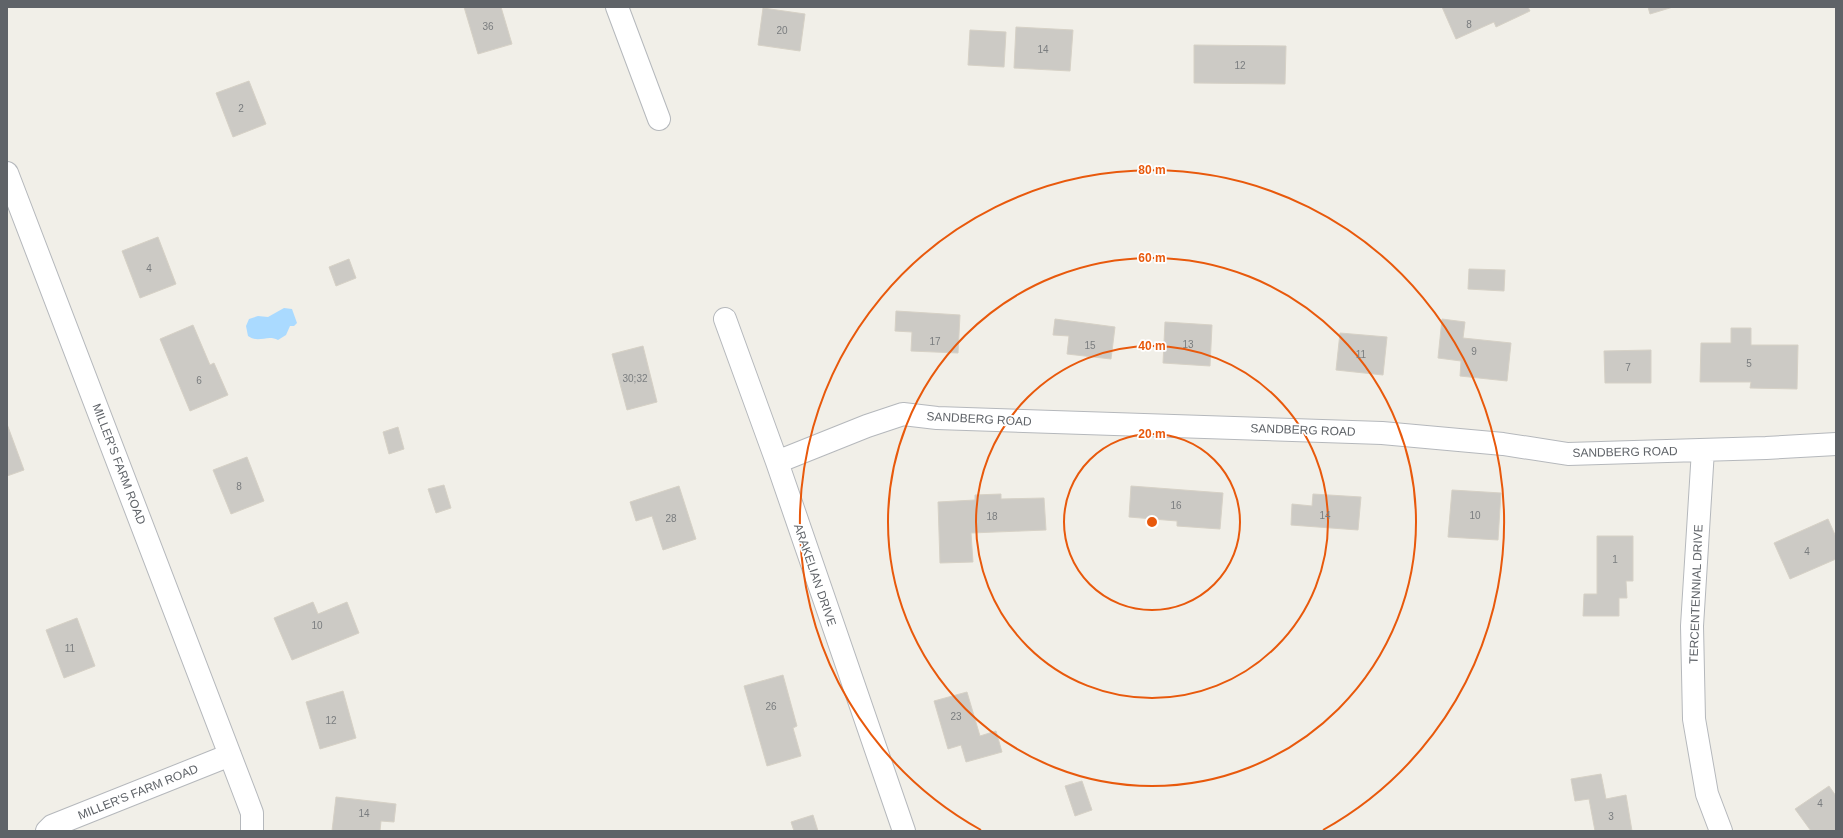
<svg xmlns="http://www.w3.org/2000/svg" width="1843" height="838" viewBox="0 0 1843 838" font-family="Arial,sans-serif">
  <style>
    .water { fill: #aadaff }
    .building { fill: #cccac5; stroke: #d6d1c6 }
    .lines { fill: none; stroke-linecap: round; stroke-linejoin: round }
    .street-casing { stroke: #b5b8bc; stroke-width: 24 }
    .street { stroke: #fff; stroke-width: 22 }
    .ring { fill: none; stroke: #e8590c; stroke-width: 2 }
    .labels { text-anchor: middle; stroke-width: 3.5; stroke-linejoin: round; paint-order: stroke }
    .number-label { font-size: 10px; fill: #7a7d7f }
    .street-label { font-size: 12px; fill: #5f6368; stroke: #fff }
    .centre { fill: #e8590c; stroke: #fff; stroke-width: 2 }
    .ring-label { font-size: 12px; text-anchor: middle; font-weight: bold; fill: #e8590c; stroke: #fff; stroke-width: 3.5; stroke-linejoin: round; paint-order: stroke }
  </style>
  <rect width="100%" height="100%" fill="#f1efe8"/>
  <path class="water" d="M 284,308 L 292,309 L 297,323 L 294,326 L 290,326 L 286,335 L 278,340 C 267,334 259,344 248,336 L 246,326 L 249,319 L 258,316 L 268,317 Z"/>
  <path class="building" d="M 464,7 L 501,7 L 512,44 L 478,54 Z
    M 1442,7 L 1528,7 L 1530,11 L 1496,27 L 1494,22 L 1456,39 Z
    M 1648,7 L 1673,7 L 1650,14 Z
    M 763,8 L 805,14 L 800,51 L 758,45 Z
    M 1016,27 L 1073,30 L 1070,71 L 1014,68 Z
    M 970,30 L 1006,32 L 1004,67 L 968,65 Z
    M 1194,45 L 1286,46 L 1285,84 L 1194,83 Z
    M 249,81 L 266,124 L 233,137 L 216,93 Z
    M 158,237 L 176,284 L 140,298 L 122,251 Z
    M 349,259 L 356,278 L 336,286 L 329,267 Z
    M 1469,269 L 1505,270 L 1504,291 L 1468,289 Z
    M 896,311 L 960,315 L 958,353 L 911,351 L 912,332 L 895,331 Z
    M 1055,319 L 1115,327 L 1111,359 L 1067,354 L 1069,336 L 1053,335 Z
    M 1442,319 L 1465,322 L 1463,338 L 1511,343 L 1507,381 L 1460,376 L 1461,361 L 1438,358 Z
    M 1165,322 L 1212,325 L 1210,366 L 1163,363 Z
    M 193,325 L 210,365 L 214,363 L 228,395 L 190,411 L 160,339 Z
    M 1731,328 L 1751,328 L 1751,345 L 1798,345 L 1797,389 L 1750,388 L 1751,382 L 1700,382 L 1701,343 L 1731,343 Z
    M 1340,333 L 1387,337 L 1383,375 L 1336,370 Z
    M 643,346 L 657,402 L 627,410 L 612,354 Z
    M 1651,350 L 1651,383 L 1605,383 L 1604,351 Z
    M 7,424 L 24,470 L 7,476 Z
    M 398,427 L 404,449 L 389,454 L 383,432 Z
    M 247,457 L 264,501 L 231,514 L 213,470 Z
    M 444,485 L 451,508 L 436,513 L 428,489 Z
    M 679,486 L 696,539 L 663,550 L 652,516 L 636,521 L 630,502 Z
    M 1131,486 L 1223,493 L 1220,529 L 1177,526 L 1177,521 L 1129,517 Z
    M 1452,490 L 1501,493 L 1498,540 L 1448,537 Z
    M 1001,494 L 1001,499 L 1044,498 L 1046,530 L 971,533 L 973,562 L 940,563 L 938,502 L 975,500 L 975,495 Z
    M 1313,494 L 1361,497 L 1358,530 L 1291,525 L 1292,504 L 1312,506 Z
    M 1828,519 L 1836,537 L 1836,559 L 1790,579 L 1774,543 Z
    M 1597,536 L 1633,536 L 1633,581 L 1626,581 L 1627,598 L 1619,598 L 1619,616 L 1583,616 L 1584,594 L 1597,594 Z
    M 313,602 L 318,614 L 347,602 L 359,633 L 292,660 L 274,618 Z
    M 77,618 L 95,666 L 64,678 L 46,630 Z
    M 783,675 L 797,726 L 793,728 L 801,756 L 767,766 L 744,686 Z
    M 343,691 L 356,738 L 320,749 L 306,702 Z
    M 967,692 L 980,736 L 996,731 L 1002,752 L 966,762 L 961,745 L 948,749 L 934,701 Z
    M 1601,774 L 1606,799 L 1626,795 L 1632,831 L 1595,831 L 1589,799 L 1575,801 L 1571,779 Z
    M 1082,781 L 1092,810 L 1075,816 L 1065,786 Z
    M 1829,786 L 1836,796 L 1836,831 L 1811,831 L 1795,809 Z
    M 336,797 L 396,804 L 394,822 L 381,821 L 380,831 L 332,831 Z
    M 813,815 L 818,831 L 794,831 L 791,822 Z"/>
  <g class="lines">
    <defs>
      <path id="street" d="M 617,7 L 659,119
        M 7,173 L 246,797 L 252,813 L 252,831
        M 725,319 L 777,462 L 904,831
        M 1703,450 L 1692,626 L 1694,719 L 1707,794 L 1721,831
        M 777,462 L 867,426 L 903,414 L 937,418 L 1382,433 L 1503,444 L 1568,454 L 1766,448 L 1836,444
        M 47,831 L 52,826 L 230,755"/>
    </defs>
    <use href="#street" class="street-casing"/>
    <use href="#street" class="street"/>
  </g>
  <g class="ring">
    <circle cx="1152" cy="522" r="88"/>
    <circle cx="1152" cy="522" r="176"/>
    <circle cx="1152" cy="522" r="264"/>
    <path d="M981 830A352 352 0 1 1 1323 830"/>
  </g>
  <g class="labels">
    <g class="number-label">
      <text x="1469" y="28">8</text>
      <text x="488" y="30">36</text>
      <text x="782" y="34">20</text>
      <text x="1043" y="53">14</text>
      <text x="1240" y="69">12</text>
      <text x="241" y="112">2</text>
      <text x="149" y="272">4</text>
      <text x="935" y="345">17</text>
      <text x="1188" y="348">13</text>
      <text x="1090" y="349">15</text>
      <text x="1474" y="355">9</text>
      <text x="1361" y="358">11</text>
      <text x="1749" y="367">5</text>
      <text x="1628" y="371">7</text>
      <text x="635" y="382">30;32</text>
      <text x="199" y="384">6</text>
      <text x="239" y="490">8</text>
      <text x="1176" y="509">16</text>
      <text x="1325" y="519">14</text>
      <text x="1475" y="519">10</text>
      <text x="992" y="520">18</text>
      <text x="671" y="522">28</text>
      <text x="1807" y="555">4</text>
      <text x="1615" y="563">1</text>
      <text x="317" y="629">10</text>
      <text x="70" y="652">11</text>
      <text x="771" y="710">26</text>
      <text x="956" y="720">23</text>
      <text x="331" y="724">12</text>
      <text x="1820" y="807">4</text>
      <text x="364" y="817">14</text>
      <text x="1611" y="820">3</text>
    </g>
    <g class="street-label">
      <text transform="translate(979 419) rotate(3)" y="4">SANDBERG ROAD</text>
      <text transform="translate(1303 430) rotate(2)" y="4">SANDBERG ROAD</text>
      <text transform="translate(1625 452) rotate(-1)" y="4">SANDBERG ROAD</text>
      <text transform="translate(119 464) rotate(69)" y="4">MILLER'S FARM ROAD</text>
      <text transform="translate(815 575) rotate(71)" y="4">ARAKELIAN DRIVE</text>
      <text transform="translate(1696 594) rotate(-88)" y="4">TERCENTENNIAL DRIVE</text>
      <text transform="translate(138 792) rotate(-22)" y="4">MILLER'S FARM ROAD</text>
    </g>
  </g>
  <circle cx="1152" cy="522" r="6" class="centre"/>
  <g class="ring-label">
    <text x="1152" y="174">80 m</text>
    <text x="1152" y="262">60 m</text>
    <text x="1152" y="350">40 m</text>
    <text x="1152" y="438">20 m</text>
  </g>
  <rect width="1843" height="838" fill="none" stroke="#5f6368" stroke-width="16"/>
</svg>
